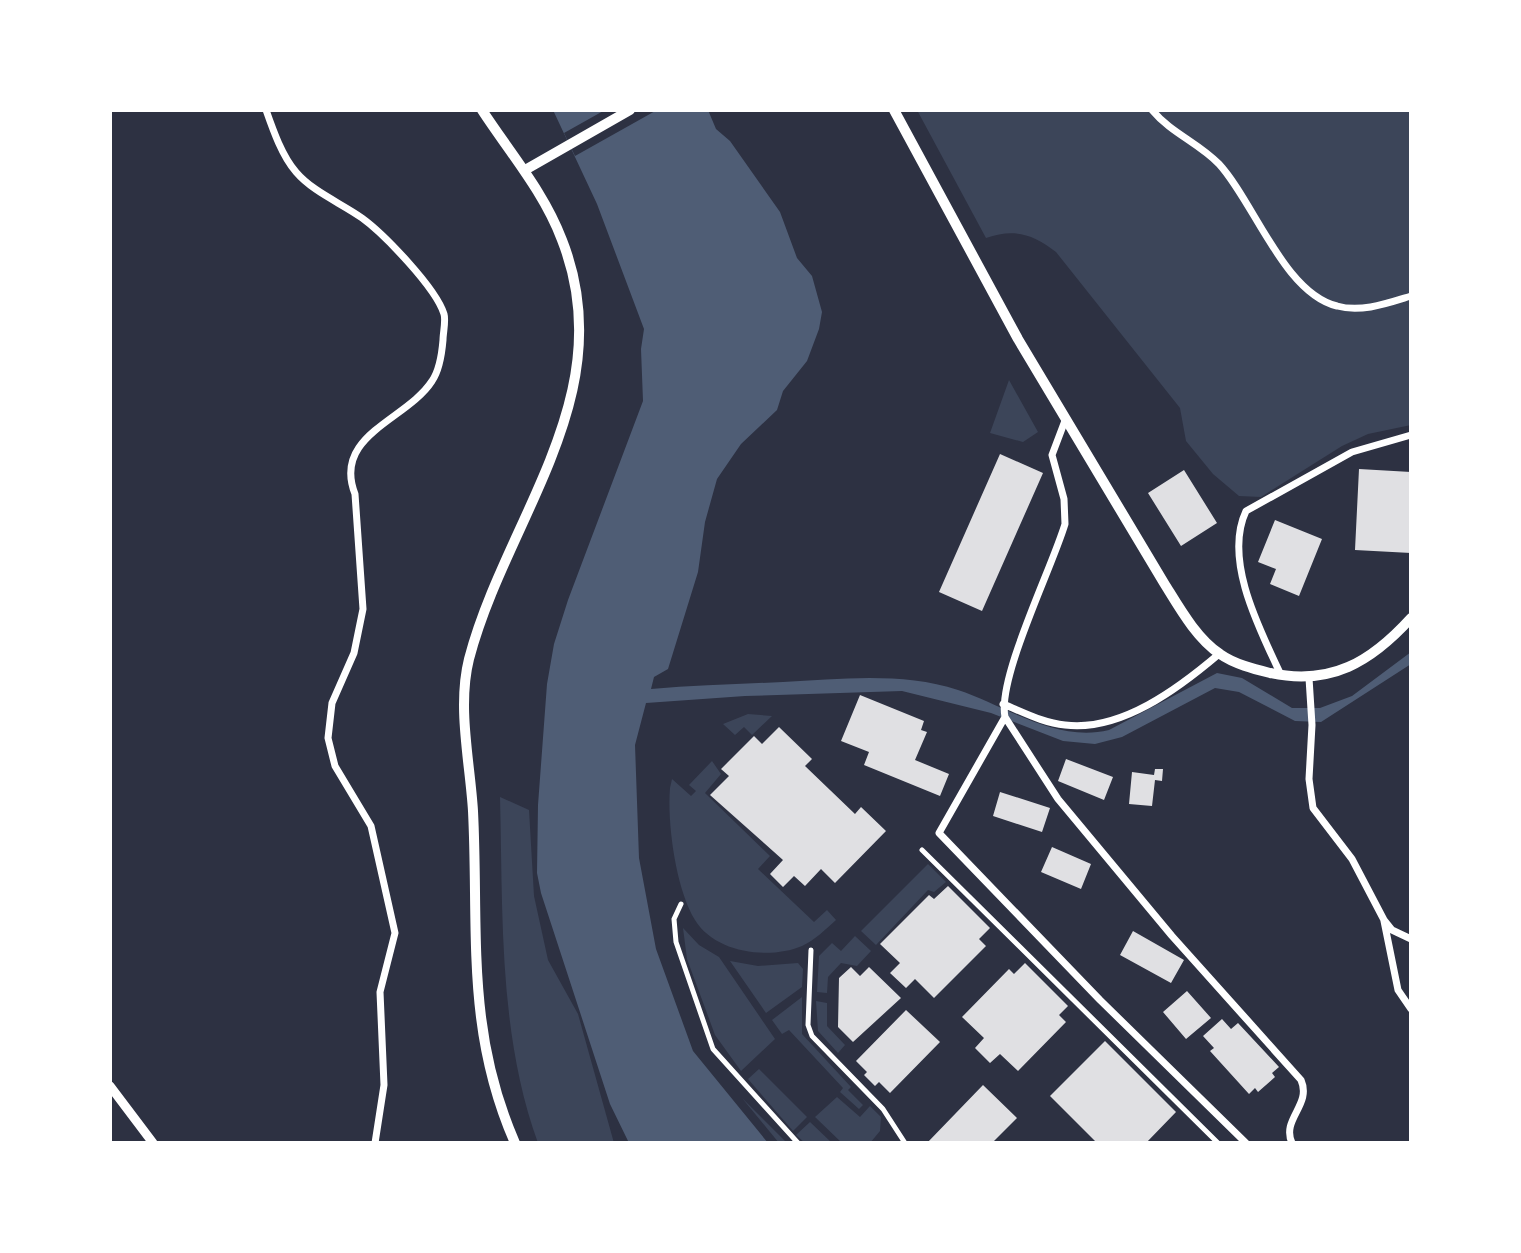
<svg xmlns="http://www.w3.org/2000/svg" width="1521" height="1253" viewBox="0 0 1521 1253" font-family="'Roboto Serif',serif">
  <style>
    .green { fill: #3c4559 }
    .water { fill: #4f5d75 }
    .pier { fill: #2d3142 }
    .building { fill: #e0e0e3 }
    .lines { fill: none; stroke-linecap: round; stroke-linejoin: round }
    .pedestrian { stroke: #fff; stroke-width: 5 }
    .minor { stroke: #fff; stroke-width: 7 }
    .tertiary { stroke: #fff; stroke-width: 9 }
    .secondary { stroke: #fff; stroke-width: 10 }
    .primary { stroke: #fff; stroke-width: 10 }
  </style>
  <rect width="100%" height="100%" fill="#2d3142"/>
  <path class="green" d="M 917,110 L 1411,110 L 1411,425 L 1368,434 L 1342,446 L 1261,497 L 1239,496 L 1213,474 L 1186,441 L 1180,408 L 1056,252 C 1033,234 1014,228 986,238 Z
    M 1009,380 L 1038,432 L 1023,442 L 990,433 Z
    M 748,714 L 772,716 L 752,735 L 744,727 L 735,735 L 723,724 Z
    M 712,761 L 721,774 L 705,793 L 770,856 L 758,869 L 814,922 L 827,910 L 836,920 C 826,929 815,940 802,946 C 769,960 715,953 695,920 C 676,889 667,824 670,788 L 672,779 L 691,796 L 696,791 L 689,785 Z
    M 500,797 L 529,810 L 534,896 L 548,960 L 578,1014 L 614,1143 L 538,1143 C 498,1033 503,912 500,797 Z
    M 928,864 L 946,882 L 934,892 L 928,890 L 876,945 L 861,931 Z
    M 683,928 L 699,945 L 719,957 L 775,1039 L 741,1071 L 715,1035 L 687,959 Z
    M 855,936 L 871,951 L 857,966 L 841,963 L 828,977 L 827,993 L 817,992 L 819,956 L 832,943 L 841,951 Z
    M 730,961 L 758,966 L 798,963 L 803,969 L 802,987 L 766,1013 Z
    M 802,997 L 802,1034 L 851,1087 L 848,1090 L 863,1105 L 859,1109 L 840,1092 L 843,1088 L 789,1030 L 782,1034 L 772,1020 Z
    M 816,1001 L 827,1003 L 827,1026 L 845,1045 L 838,1053 L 818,1031 Z
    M 759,1069 L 807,1117 L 793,1131 L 748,1079 Z
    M 837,1097 L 860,1117 L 870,1106 L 881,1117 L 880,1131 L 870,1143 L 842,1143 L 815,1117 Z
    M 742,1098 L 787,1143 L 779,1143 Z
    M 810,1122 L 832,1143 L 805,1143 L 796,1135 Z"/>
  <path class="water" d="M 553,110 L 708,110 L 716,129 L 730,141 L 780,212 L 797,258 L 812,276 L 822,312 L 819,329 L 807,361 L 783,391 L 777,410 L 741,444 L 717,479 L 705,522 L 698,572 L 668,669 L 654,677 L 651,689 C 695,685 739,684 783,682 C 841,679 903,672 958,690 C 1006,706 1056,743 1109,730 L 1217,673 L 1242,678 L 1292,708 L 1320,708 L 1352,696 L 1411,652 L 1411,664 L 1321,722 L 1295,721 L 1239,692 L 1215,688 L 1122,737 L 1095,744 L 1063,741 L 991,713 L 902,691 L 745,696 L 646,703 L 635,745 L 639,858 L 656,949 L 693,1051 L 768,1143 L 629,1143 L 610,1104 L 541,893 L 537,873 L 538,805 L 547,684 L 554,644 L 568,600 L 643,401 L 641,349 L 644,329 L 597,204 Z"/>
  <path class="pier" d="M 605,110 L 657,110 L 575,156 L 564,133 Z"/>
  <path class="building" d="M 1000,454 L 1043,473 L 982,611 L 939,592 Z
    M 1359,469 L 1411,472 L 1411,553 L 1355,550 Z
    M 1184,470 L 1217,523 L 1181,546 L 1148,493 Z
    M 1275,520 L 1322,539 L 1299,596 L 1270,584 L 1276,569 L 1258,562 Z
    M 860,695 L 924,721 L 921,730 L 927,732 L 915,760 L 949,774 L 940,796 L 864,765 L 869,752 L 841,741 Z
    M 779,727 L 812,759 L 805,766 L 855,814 L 861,807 L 886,831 L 835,883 L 821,869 L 805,886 L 794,876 L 783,887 L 770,874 L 783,860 L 710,795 L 729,776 L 721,769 L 754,736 L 762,744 Z
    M 1066,759 L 1113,777 L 1104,800 L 1058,781 Z
    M 1155,769 L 1163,769 L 1162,781 L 1155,780 L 1152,806 L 1129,804 L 1132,772 L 1154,775 Z
    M 1000,792 L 1050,808 L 1042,832 L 993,816 Z
    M 1052,847 L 1091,864 L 1081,889 L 1041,872 Z
    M 948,886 L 990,928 L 979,939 L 986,946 L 934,998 L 915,979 L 906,988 L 890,973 L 900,963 L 880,944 L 929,895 L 934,899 Z
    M 1133,931 L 1184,960 L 1171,983 L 1120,955 Z
    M 1025,963 L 1068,1006 L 1059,1015 L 1066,1022 L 1018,1071 L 1000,1054 L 990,1063 L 975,1048 L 984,1038 L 962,1017 L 1009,969 L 1014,974 Z
    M 851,967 L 860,976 L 869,967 L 901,998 L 853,1042 L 838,1027 L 839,978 Z
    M 1187,991 L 1211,1018 L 1186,1039 L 1163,1012 Z
    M 906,1010 L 940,1042 L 890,1093 L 879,1082 L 875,1086 L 864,1075 L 867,1072 L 856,1061 Z
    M 1222,1019 L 1231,1029 L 1238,1023 L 1279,1067 L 1272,1073 L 1275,1077 L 1258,1092 L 1255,1088 L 1249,1094 L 1210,1051 L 1214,1048 L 1203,1036 Z
    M 1105,1041 L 1176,1112 L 1146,1143 L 1097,1143 L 1050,1096 Z
    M 983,1085 L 1017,1118 L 992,1143 L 927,1143 Z"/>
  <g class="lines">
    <path class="pedestrian" d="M 922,850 L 1218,1143
      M 681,904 L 674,919 L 676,942 L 713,1049 L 798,1143
      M 811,950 L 808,1025 L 812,1036 L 883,1109 L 905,1143"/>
    <path class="minor" d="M 266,110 C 273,130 282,156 296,172 C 313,192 341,203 362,218 C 384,234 436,288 444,314 C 446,321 443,333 443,340 C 442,352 439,371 432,381 C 407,420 332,435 355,494 L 363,609 L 354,653 L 332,703 L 328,738 L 335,766 L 371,826 L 395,933 L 380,992 L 384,1085 L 375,1143
      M 1152,110 C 1171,133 1199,143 1219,164 C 1254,202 1284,293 1337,306 C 1361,313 1388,303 1411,296
      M 1066,418 L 1052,455 L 1064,499 L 1065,524 C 1052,568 997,678 1005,717 L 1058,799 L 1172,936 L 1301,1080 C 1312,1105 1281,1119 1292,1143
      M 1281,675 C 1260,630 1223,560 1246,511 L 1352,452 L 1411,435
      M 1309,678 L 1312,725 L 1309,779 L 1313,808 L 1352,859 L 1384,920 L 1392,930 L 1411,939
      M 1003,704 C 1023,712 1043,723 1065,725 C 1121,732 1179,688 1219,654
      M 1005,717 L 939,833 L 1100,1000 L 1246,1143
      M 1384,921 L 1398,990 L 1411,1009"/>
    <path class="tertiary" d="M 110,1086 L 153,1143"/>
    <path class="secondary" d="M 894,110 L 1018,339 L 1164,583 C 1179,607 1196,638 1220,654 C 1234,664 1254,669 1270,673 C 1331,686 1371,662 1411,618
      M 525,170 L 630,110"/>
    <path class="primary" d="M 482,110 C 510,153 544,192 562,240 C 623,395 506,518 469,659 C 457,707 470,762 473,811 C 479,931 465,1029 515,1143"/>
  </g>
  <rect width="1521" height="1253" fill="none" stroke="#ffffff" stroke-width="224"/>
</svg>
